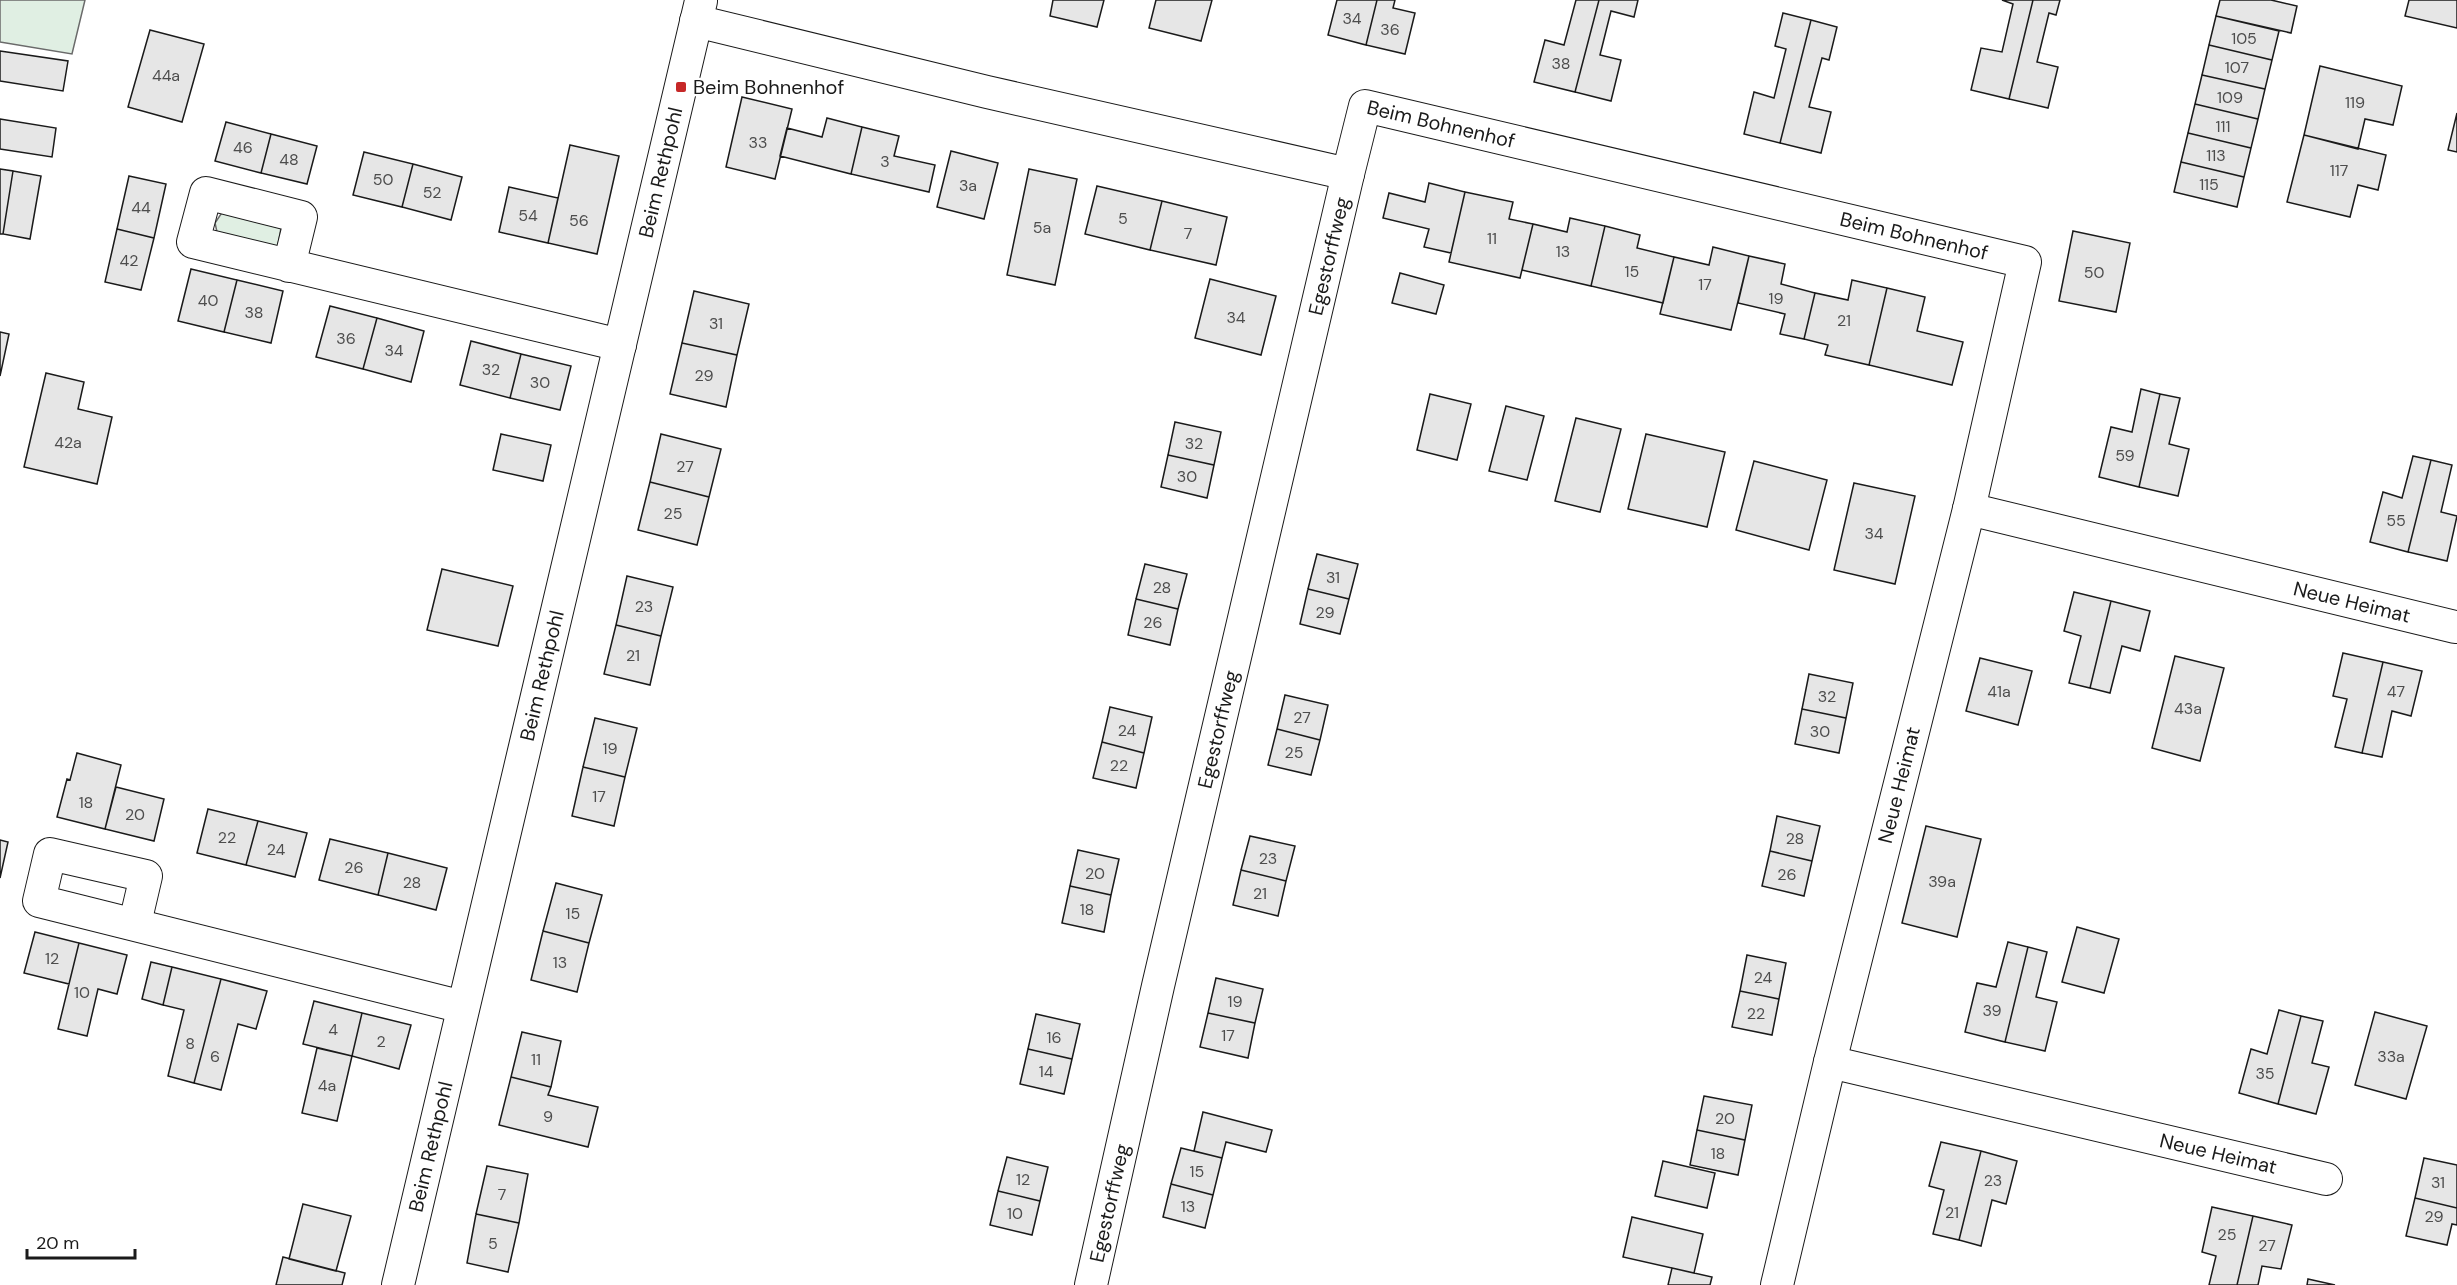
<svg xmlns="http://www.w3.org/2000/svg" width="2457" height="1285" viewBox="0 0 2457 1285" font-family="'DM Sans',sans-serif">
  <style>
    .green { fill: #e0efe3; stroke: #6a6a6a; stroke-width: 1.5 }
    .building { fill: #e6e6e6; stroke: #1a1a1a; stroke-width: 1.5 }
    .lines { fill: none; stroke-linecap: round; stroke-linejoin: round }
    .minor-casing { stroke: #1a1a1a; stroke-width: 34 }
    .minor { stroke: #fff; stroke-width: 32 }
    .poi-dot { fill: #c62828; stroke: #fff; stroke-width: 2 }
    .labels { text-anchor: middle; stroke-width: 4.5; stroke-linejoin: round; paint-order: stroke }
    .number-label { font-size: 16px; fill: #4d4d4d }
    .poi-label { font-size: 20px; fill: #1a1a1a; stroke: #fff; text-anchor: start }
    .street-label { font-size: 20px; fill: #1a1a1a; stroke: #fff }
  </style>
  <rect width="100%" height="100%" fill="#fff"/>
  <path class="green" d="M 0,0 L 85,0 L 72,54 L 0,42 Z
    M 223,211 L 281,228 L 278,245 L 274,250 L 217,232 L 215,223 Z"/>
  <path class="building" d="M 1053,0 L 1104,0 L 1097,27 L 1050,16 Z
    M 1156,0 L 1212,0 L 1201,41 L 1149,28 Z
    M 1337,0 L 1377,0 L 1366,45 L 1328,35 Z
    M 1377,0 L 1395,0 L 1393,8 L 1415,13 L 1405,54 L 1366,45 Z
    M 1576,0 L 1599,0 L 1575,92 L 1534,82 L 1545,40 L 1564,45 Z
    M 1599,0 L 1638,0 L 1634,17 L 1611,11 L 1600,55 L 1621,60 L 1611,101 L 1575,92 Z
    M 2002,0 L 2033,0 L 2009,99 L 1971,90 L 1981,48 L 2002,52 L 2013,4 Z
    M 2033,0 L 2060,0 L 2056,15 L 2049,13 L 2037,62 L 2058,67 L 2048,108 L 2009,99 Z
    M 2220,0 L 2271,0 L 2297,6 L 2291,33 L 2216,16 Z
    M 2409,0 L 2457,0 L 2457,28 L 2405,16 Z
    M 1783,13 L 1811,20 L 1780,143 L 1744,134 L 1754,92 L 1774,98 L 1786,49 L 1775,46 Z
    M 2216,16 L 2279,31 L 2272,60 L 2209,45 Z
    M 1811,20 L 1837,27 L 1829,60 L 1822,58 L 1809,107 L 1831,112 L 1821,153 L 1780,143 Z
    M 150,30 L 204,44 L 182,122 L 128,107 Z
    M 2209,45 L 2272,60 L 2265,89 L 2202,75 Z
    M 0,51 L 68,61 L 63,91 L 0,81 Z
    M 2320,66 L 2402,86 L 2393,125 L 2365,119 L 2358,149 L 2304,135 Z
    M 2202,75 L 2265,89 L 2258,119 L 2195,104 Z
    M 742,97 L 792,109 L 775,179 L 726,167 Z
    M 2195,104 L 2258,119 L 2251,148 L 2188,133 Z
    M 2457,113 L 2457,152 L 2448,150 Z
    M 827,118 L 862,127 L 851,174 L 780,156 L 787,128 L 822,137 Z
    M 0,119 L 56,128 L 52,157 L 0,149 Z
    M 226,122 L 271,134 L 261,173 L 215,161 Z
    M 862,127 L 899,136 L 894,156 L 935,165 L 929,192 L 851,174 Z
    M 2188,133 L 2251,148 L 2244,177 L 2181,162 Z
    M 271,134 L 317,146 L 307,184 L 261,173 Z
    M 2304,135 L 2386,155 L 2378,190 L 2358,185 L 2350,217 L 2287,202 Z
    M 570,145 L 619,156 L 597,254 L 548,243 Z
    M 951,151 L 998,163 L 984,219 L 937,207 Z
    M 364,152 L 413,164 L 402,207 L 353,195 Z
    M 2181,162 L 2244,177 L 2237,207 L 2174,192 Z
    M 413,164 L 462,177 L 451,220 L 402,207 Z
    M 0,169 L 13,171 L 3,234 L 0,234 Z
    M 1029,169 L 1077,179 L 1055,285 L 1007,275 Z
    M 13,171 L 41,176 L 30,239 L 3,234 Z
    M 129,176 L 166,184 L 154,238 L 117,229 Z
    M 1429,183 L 1465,192 L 1451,253 L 1424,247 L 1429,229 L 1383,218 L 1389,193 L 1425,202 Z
    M 1097,186 L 1162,201 L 1150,250 L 1085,234 Z
    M 509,187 L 558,198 L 548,243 L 499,232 Z
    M 1465,192 L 1513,202 L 1509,219 L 1533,224 L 1520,278 L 1449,262 Z
    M 1162,201 L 1227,217 L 1216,265 L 1150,250 Z
    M 1570,218 L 1605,226 L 1591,286 L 1522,270 L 1533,224 L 1567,232 Z
    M 1605,226 L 1640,235 L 1637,248 L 1674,257 L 1663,303 L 1591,286 Z
    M 117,229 L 154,238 L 141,290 L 105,282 Z
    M 2073,231 L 2130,243 L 2116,312 L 2059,301 Z
    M 1713,247 L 1749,256 L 1731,330 L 1660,314 L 1674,257 L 1709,265 Z
    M 1749,256 L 1785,264 L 1781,284 L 1815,293 L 1804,339 L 1780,334 L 1785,314 L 1738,303 Z
    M 191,269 L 237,280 L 224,332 L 178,321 Z
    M 1400,273 L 1444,285 L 1436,314 L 1392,303 Z
    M 1210,279 L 1276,296 L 1261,355 L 1195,338 Z
    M 237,280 L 283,291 L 271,343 L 224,332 Z
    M 1852,280 L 1887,288 L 1869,365 L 1825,355 L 1828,345 L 1804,339 L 1815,293 L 1848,300 Z
    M 1887,288 L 1925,297 L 1917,331 L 1963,342 L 1952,385 L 1869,365 Z
    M 694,291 L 749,304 L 737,355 L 682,343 Z
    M 330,306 L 377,318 L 363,369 L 316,357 Z
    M 377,318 L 424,331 L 411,382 L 363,369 Z
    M 0,332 L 9,334 L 0,376 Z
    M 471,341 L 521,354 L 510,398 L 460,385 Z
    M 682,343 L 737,355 L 726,407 L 670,394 Z
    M 521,354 L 571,366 L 560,410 L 510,398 Z
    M 46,373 L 84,382 L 78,409 L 112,417 L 97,484 L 24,467 Z
    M 2141,389 L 2160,394 L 2139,487 L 2099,477 L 2111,427 L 2132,432 Z
    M 1430,394 L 1471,404 L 1457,460 L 1417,450 Z
    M 2160,394 L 2180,398 L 2169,444 L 2189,449 L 2178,496 L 2139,487 Z
    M 1506,406 L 1544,416 L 1527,480 L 1489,471 Z
    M 1576,418 L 1621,429 L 1600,512 L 1555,501 Z
    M 1175,422 L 1221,432 L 1214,465 L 1168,455 Z
    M 501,434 L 551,445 L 543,481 L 493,470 Z
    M 661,434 L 721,449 L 709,497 L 650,482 Z
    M 1646,434 L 1725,452 L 1707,527 L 1628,509 Z
    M 1168,455 L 1214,465 L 1207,498 L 1161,487 Z
    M 2413,456 L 2431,460 L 2408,552 L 2370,542 L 2383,492 L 2402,498 Z
    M 2431,460 L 2452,465 L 2441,512 L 2457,516 L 2447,561 L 2408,552 Z
    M 1754,461 L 1827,480 L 1809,550 L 1736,530 Z
    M 650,482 L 709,497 L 697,545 L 638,530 Z
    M 1854,483 L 1915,496 L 1895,584 L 1834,570 Z
    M 1317,554 L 1358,564 L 1349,599 L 1308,589 Z
    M 1145,564 L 1187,574 L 1178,609 L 1136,599 Z
    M 442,569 L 513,586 L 498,646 L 427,630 Z
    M 627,576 L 673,587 L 661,636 L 616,625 Z
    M 1308,589 L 1349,599 L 1340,634 L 1300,624 Z
    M 2074,592 L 2111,601 L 2090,688 L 2069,683 L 2081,636 L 2064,631 Z
    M 1136,599 L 1178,609 L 1170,645 L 1128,635 Z
    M 2111,601 L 2150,611 L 2140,651 L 2122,646 L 2110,693 L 2090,688 Z
    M 616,625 L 661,636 L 650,685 L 604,674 Z
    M 2343,653 L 2383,662 L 2362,753 L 2335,747 L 2347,699 L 2333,696 Z
    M 2175,656 L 2224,668 L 2200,761 L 2152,748 Z
    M 1980,658 L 2032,671 L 2018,725 L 1966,711 Z
    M 2383,662 L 2422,671 L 2411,716 L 2392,711 L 2382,757 L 2362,753 Z
    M 1809,674 L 1853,683 L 1846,718 L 1802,709 Z
    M 1285,695 L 1328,705 L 1320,740 L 1277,729 Z
    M 1110,707 L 1152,717 L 1144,753 L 1102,742 Z
    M 1802,709 L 1846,718 L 1839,753 L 1795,744 Z
    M 595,718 L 637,728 L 625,777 L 583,767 Z
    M 1277,729 L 1320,740 L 1311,775 L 1268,765 Z
    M 1102,742 L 1144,753 L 1136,788 L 1093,778 Z
    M 77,753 L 121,765 L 105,829 L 57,817 L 67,779 L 70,780 Z
    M 583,767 L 625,777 L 614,826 L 572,816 Z
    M 116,787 L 164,799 L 154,841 L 105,829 Z
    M 208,809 L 258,821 L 246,865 L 197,853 Z
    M 1777,816 L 1820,826 L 1812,861 L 1770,851 Z
    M 258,821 L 307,833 L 295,877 L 246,865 Z
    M 1926,826 L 1981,839 L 1957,937 L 1902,923 Z
    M 1250,836 L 1295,846 L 1286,881 L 1241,870 Z
    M 330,839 L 388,853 L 378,895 L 319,880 Z
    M 0,840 L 8,842 L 0,878 Z
    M 1078,850 L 1119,859 L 1111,895 L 1070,886 Z
    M 1770,851 L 1812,861 L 1804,896 L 1762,886 Z
    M 388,853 L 447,868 L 436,910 L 378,895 Z
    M 1241,870 L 1286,881 L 1278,916 L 1233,905 Z
    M 556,883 L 602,895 L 589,943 L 543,931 Z
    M 1070,886 L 1111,895 L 1104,932 L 1062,923 Z
    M 2077,927 L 2119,939 L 2104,993 L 2062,982 Z
    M 543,931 L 589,943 L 577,992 L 531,980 Z
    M 35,932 L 79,943 L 69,984 L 24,973 Z
    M 2008,942 L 2028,947 L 2005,1042 L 1965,1032 L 1977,983 L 1996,987 Z
    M 79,943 L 127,955 L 117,994 L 98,989 L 87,1036 L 58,1029 Z
    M 2028,947 L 2047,952 L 2036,997 L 2057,1002 L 2045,1051 L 2005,1042 Z
    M 1747,955 L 1786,963 L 1779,999 L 1740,991 Z
    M 151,962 L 172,967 L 163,1005 L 142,999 Z
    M 172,967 L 221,979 L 194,1083 L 168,1076 L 184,1010 L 163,1005 Z
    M 1216,978 L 1263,989 L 1255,1023 L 1208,1013 Z
    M 221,979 L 267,991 L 256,1029 L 238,1024 L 221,1090 L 194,1083 Z
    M 1740,991 L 1779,999 L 1772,1035 L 1732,1027 Z
    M 314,1001 L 362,1013 L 352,1056 L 303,1044 Z
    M 2279,1010 L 2301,1016 L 2278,1104 L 2239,1093 L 2251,1049 L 2267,1054 Z
    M 2375,1012 L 2427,1026 L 2406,1099 L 2355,1085 Z
    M 362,1013 L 411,1025 L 399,1069 L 352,1056 Z
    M 1208,1013 L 1255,1023 L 1248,1058 L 1200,1047 Z
    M 1036,1014 L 1080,1024 L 1072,1059 L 1028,1049 Z
    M 2301,1016 L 2323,1021 L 2312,1063 L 2329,1067 L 2316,1114 L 2278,1104 Z
    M 522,1032 L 561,1041 L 551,1087 L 511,1077 Z
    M 317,1048 L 352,1056 L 337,1121 L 302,1113 Z
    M 1028,1049 L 1072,1059 L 1064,1094 L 1020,1084 Z
    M 511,1077 L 551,1087 L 548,1095 L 598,1107 L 588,1147 L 499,1125 Z
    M 1704,1096 L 1752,1105 L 1745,1140 L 1697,1130 Z
    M 1203,1112 L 1272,1130 L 1266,1152 L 1226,1142 L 1222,1158 L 1194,1151 Z
    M 1697,1130 L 1745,1140 L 1738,1175 L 1690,1165 Z
    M 1941,1142 L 1981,1151 L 1959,1240 L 1933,1234 L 1944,1190 L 1929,1186 Z
    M 1181,1148 L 1222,1158 L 1213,1195 L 1171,1184 Z
    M 1981,1151 L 2017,1161 L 2006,1204 L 1992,1200 L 1981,1246 L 1959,1240 Z
    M 1007,1157 L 1048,1167 L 1040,1201 L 998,1191 Z
    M 2424,1158 L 2457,1165 L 2457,1208 L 2415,1198 Z
    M 1663,1161 L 1715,1173 L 1707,1208 L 1655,1196 Z
    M 487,1166 L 528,1174 L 519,1223 L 476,1214 Z
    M 1171,1184 L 1213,1195 L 1205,1228 L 1163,1217 Z
    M 998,1191 L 1040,1201 L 1032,1235 L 990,1225 Z
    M 2415,1198 L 2457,1208 L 2457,1225 L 2452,1224 L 2447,1245 L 2406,1236 Z
    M 303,1204 L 351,1216 L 336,1271 L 289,1259 Z
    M 2212,1207 L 2253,1216 L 2237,1285 L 2209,1285 L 2216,1256 L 2202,1252 Z
    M 476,1214 L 519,1223 L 508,1272 L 467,1263 Z
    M 2253,1216 L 2292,1225 L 2281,1269 L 2262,1266 L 2258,1285 L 2237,1285 Z
    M 1632,1217 L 1703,1234 L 1694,1273 L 1623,1257 Z
    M 283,1257 L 345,1273 L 342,1285 L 276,1285 Z
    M 1672,1268 L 1712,1277 L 1710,1285 L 1668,1285 Z
    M 2308,1279 L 2335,1285 L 2307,1285 Z"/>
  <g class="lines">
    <defs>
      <g id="minor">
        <path id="s1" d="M 696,21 L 987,92 L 1348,174 L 1365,106 L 2025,262 L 1969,509 L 1830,1062 L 1777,1285"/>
        <path d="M 289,266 L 301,217 L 206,193 L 193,242 L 620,345"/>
        <path id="s2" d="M 1969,509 L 2455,627"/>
        <path d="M 135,923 L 146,876 L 50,854 L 39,901 L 463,1007"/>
        <path id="s3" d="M 1830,1062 L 2326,1179"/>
        <path id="s4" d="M 398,1285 L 701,1"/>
        <path id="s5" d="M 1091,1285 L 1158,986 L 1348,174"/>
      </g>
    </defs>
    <use href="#minor" class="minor-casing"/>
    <use href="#minor" class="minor"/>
  </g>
  <rect class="poi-dot" x="675" y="81" width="12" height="12" rx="3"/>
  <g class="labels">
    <g class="number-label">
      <text x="1352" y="24">34</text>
      <text x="1390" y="35">36</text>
      <text x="2244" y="44">105</text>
      <text x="1561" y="69">38</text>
      <text x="2237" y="73">107</text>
      <text x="166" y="81">44a</text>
      <text x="2230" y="103">109</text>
      <text x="2355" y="108">119</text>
      <text x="2223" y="132">111</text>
      <text x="758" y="148">33</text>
      <text x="243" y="153">46</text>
      <text x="2216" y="161">113</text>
      <text x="289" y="165">48</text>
      <text x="885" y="167">3</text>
      <text x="2339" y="176">117</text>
      <text x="383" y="185">50</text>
      <text x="2209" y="190">115</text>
      <text x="968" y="191">3a</text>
      <text x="432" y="198">52</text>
      <text x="141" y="213">44</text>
      <text x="528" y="221">54</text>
      <text x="1123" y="224">5</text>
      <text x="579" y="226">56</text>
      <text x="1042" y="233">5a</text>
      <text x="1188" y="239">7</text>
      <text x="1492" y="244">11</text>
      <text x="1563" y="257">13</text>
      <text x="129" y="266">42</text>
      <text x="1632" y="277">15</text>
      <text x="2094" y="278">50</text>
      <text x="1705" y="290">17</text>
      <text x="1776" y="304">19</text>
      <text x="208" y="306">40</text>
      <text x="254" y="318">38</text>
      <text x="1236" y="323">34</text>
      <text x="1844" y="326">21</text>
      <text x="716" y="329">31</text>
      <text x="346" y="344">36</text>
      <text x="394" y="356">34</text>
      <text x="491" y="375">32</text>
      <text x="704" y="381">29</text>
      <text x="540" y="388">30</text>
      <text x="68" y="448">42a</text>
      <text x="1194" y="449">32</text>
      <text x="2125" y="461">59</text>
      <text x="685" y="472">27</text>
      <text x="1187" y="482">30</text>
      <text x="673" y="519">25</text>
      <text x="2396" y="526">55</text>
      <text x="1874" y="539">34</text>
      <text x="1333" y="583">31</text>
      <text x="1162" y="593">28</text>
      <text x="644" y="612">23</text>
      <text x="1325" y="618">29</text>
      <text x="1153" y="628">26</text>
      <text x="633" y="661">21</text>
      <text x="1999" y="697">41a</text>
      <text x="2396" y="697">47</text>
      <text x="1827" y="702">32</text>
      <text x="2188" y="714">43a</text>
      <text x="1302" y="723">27</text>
      <text x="1127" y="736">24</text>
      <text x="1820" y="737">30</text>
      <text x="610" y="754">19</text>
      <text x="1294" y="758">25</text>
      <text x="1119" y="771">22</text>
      <text x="599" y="802">17</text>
      <text x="86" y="808">18</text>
      <text x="135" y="820">20</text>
      <text x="227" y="843">22</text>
      <text x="1795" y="844">28</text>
      <text x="276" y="855">24</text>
      <text x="1268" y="864">23</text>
      <text x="354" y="873">26</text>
      <text x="1095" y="879">20</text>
      <text x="1787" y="880">26</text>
      <text x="1942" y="887">39a</text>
      <text x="412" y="888">28</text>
      <text x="1260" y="899">21</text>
      <text x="1087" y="915">18</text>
      <text x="573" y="919">15</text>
      <text x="52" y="964">12</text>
      <text x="560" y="968">13</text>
      <text x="1763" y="983">24</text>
      <text x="82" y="998">10</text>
      <text x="1235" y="1007">19</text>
      <text x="1992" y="1016">39</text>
      <text x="1756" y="1019">22</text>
      <text x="333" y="1035">4</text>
      <text x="1228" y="1041">17</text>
      <text x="1054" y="1043">16</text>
      <text x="381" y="1047">2</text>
      <text x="190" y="1049">8</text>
      <text x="215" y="1062">6</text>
      <text x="2391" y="1062">33a</text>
      <text x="536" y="1065">11</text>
      <text x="1046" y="1077">14</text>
      <text x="2265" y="1079">35</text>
      <text x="327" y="1091">4a</text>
      <text x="548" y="1122">9</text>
      <text x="1725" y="1124">20</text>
      <text x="1718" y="1159">18</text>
      <text x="1197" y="1177">15</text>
      <text x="1023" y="1185">12</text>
      <text x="1993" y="1186">23</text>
      <text x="2438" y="1188">31</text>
      <text x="502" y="1200">7</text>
      <text x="1188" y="1212">13</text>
      <text x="1952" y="1218">21</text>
      <text x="1015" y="1219">10</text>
      <text x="2434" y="1222">29</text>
      <text x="2227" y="1240">25</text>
      <text x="493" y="1249">5</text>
      <text x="2267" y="1251">27</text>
    </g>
    <g class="poi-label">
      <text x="693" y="94">Beim Bohnenhof</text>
    </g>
    <g class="street-label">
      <text dy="7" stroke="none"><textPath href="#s1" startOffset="818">Beim Bohnenhof</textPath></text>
      <text dy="7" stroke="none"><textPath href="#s4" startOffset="1143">Beim Rethpohl</textPath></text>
      <text dy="7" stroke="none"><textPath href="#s1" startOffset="1304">Beim Bohnenhof</textPath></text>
      <text dy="7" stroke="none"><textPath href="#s5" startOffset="1056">Egestorffweg</textPath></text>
      <text dy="7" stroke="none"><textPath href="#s2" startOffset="394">Neue Heimat</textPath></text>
      <text dy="7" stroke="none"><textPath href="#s4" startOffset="626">Beim Rethpohl</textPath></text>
      <text dy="7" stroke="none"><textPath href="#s5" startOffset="570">Egestorffweg</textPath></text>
      <text transform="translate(1899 785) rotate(-76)" y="7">Neue Heimat</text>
      <text dy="7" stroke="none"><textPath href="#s4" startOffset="142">Beim Rethpohl</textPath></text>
      <text dy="7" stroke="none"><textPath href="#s3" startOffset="399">Neue Heimat</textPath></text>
      <text dy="7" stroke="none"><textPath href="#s5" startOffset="84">Egestorffweg</textPath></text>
    </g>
  </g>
  <path d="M27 1249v9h108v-9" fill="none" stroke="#1a1a1a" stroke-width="3"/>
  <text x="36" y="1249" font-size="18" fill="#1a1a1a" stroke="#ffffff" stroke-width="4.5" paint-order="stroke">20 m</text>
</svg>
